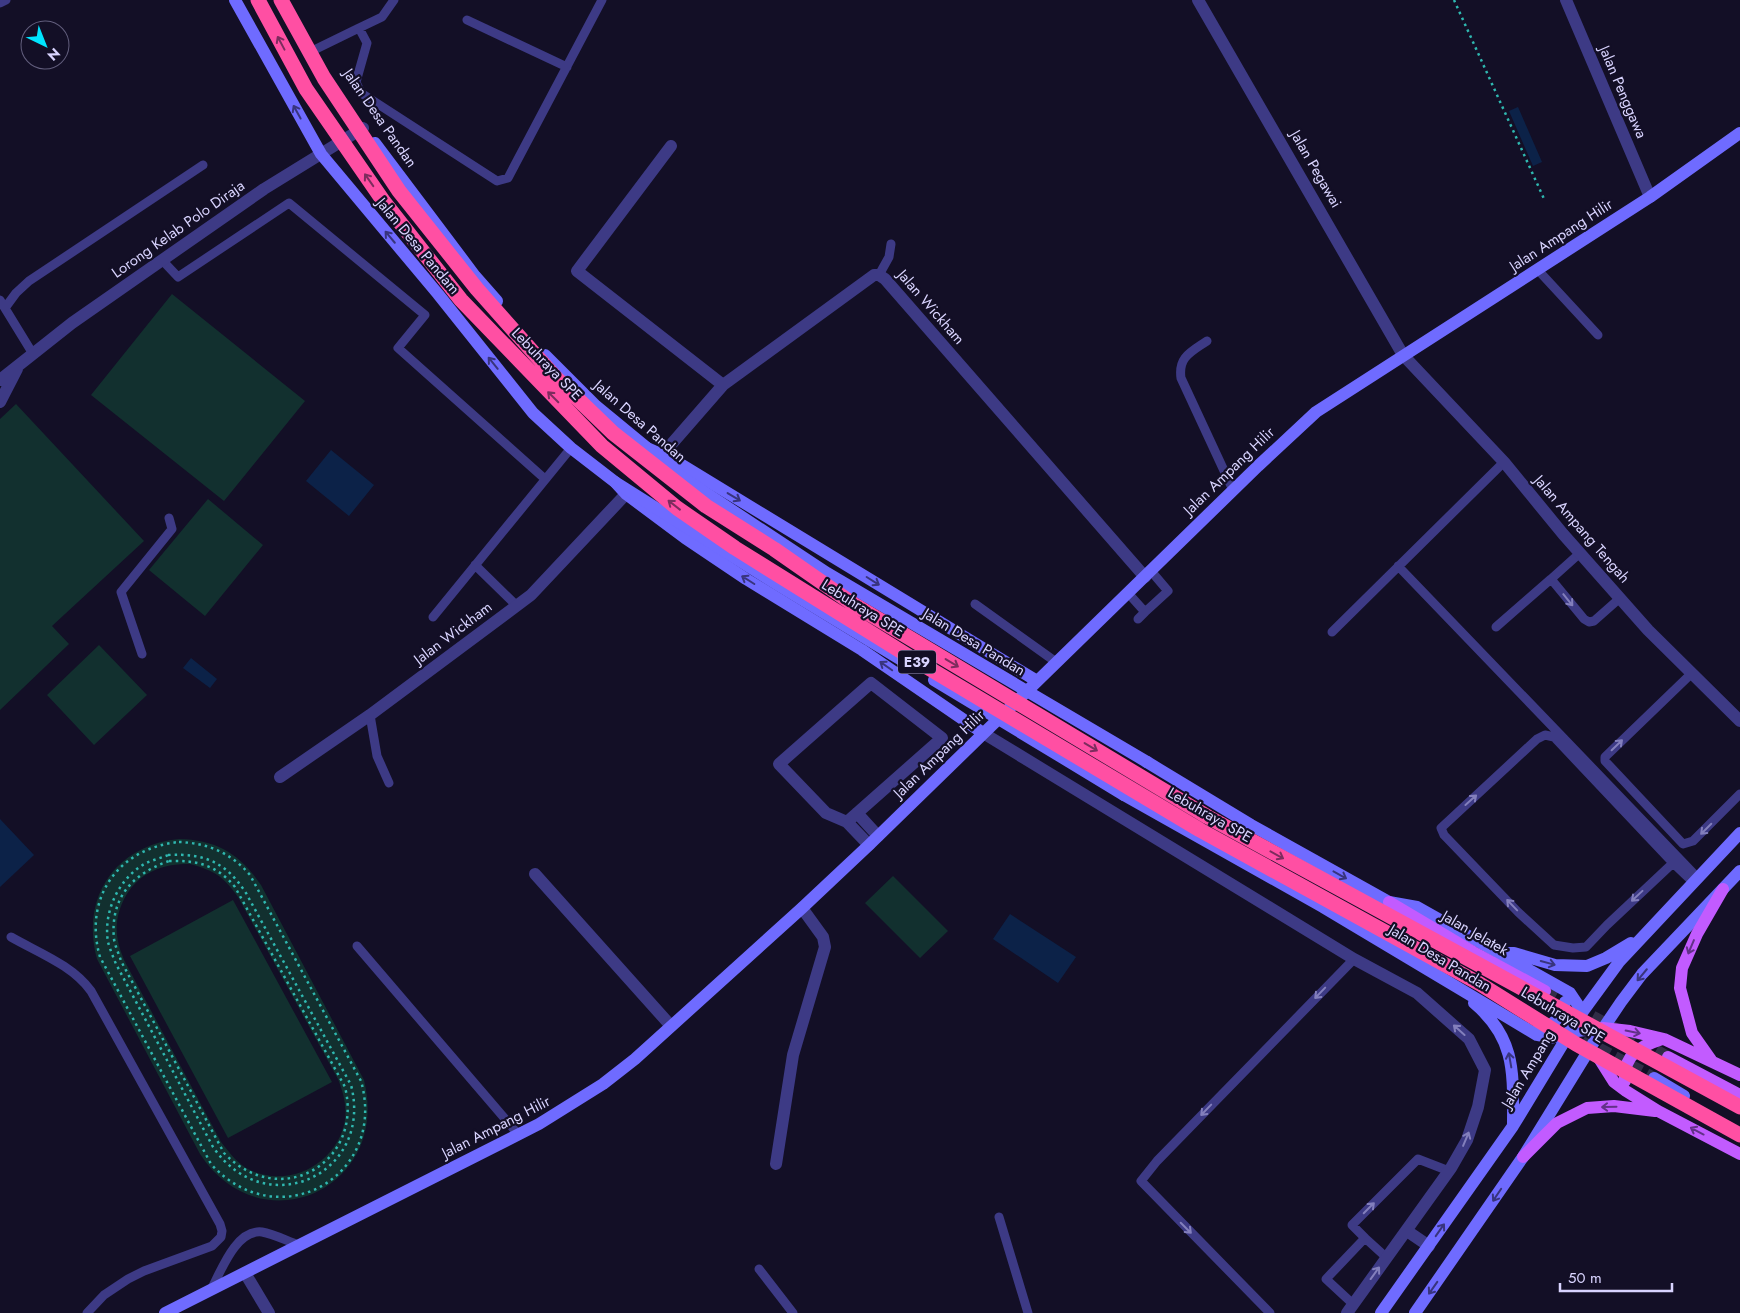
<svg xmlns="http://www.w3.org/2000/svg" width="1740" height="1313" viewBox="0 0 1740 1313" font-family="Jost,sans-serif">
  <style>
    .green { fill: #12302f; fill-rule: evenodd }
    .water { fill: #0c2248 }
    .lines { fill: none; stroke-linecap: round; stroke-linejoin: round }
    .secondary-tunnel { stroke: #312d47; stroke-width: 12; stroke-dasharray: 12 6; stroke-linecap: butt }
    .primary-tunnel { stroke: #312d47; stroke-width: 12; stroke-dasharray: 12 6; stroke-linecap: butt }
    .path { stroke: #2fb8b0; stroke-width: 2.5; stroke-dasharray: 2.5 4; stroke-linecap: butt }
    .lane { stroke: #3d3a85; stroke-width: 9 }
    .street { stroke: #3d3a85; stroke-width: 12 }
    .secondary { stroke: #6f6bff; stroke-width: 12 }
    .primary { stroke: #c25bff; stroke-width: 12 }
    .secondary-bridge { stroke: #6f6bff; stroke-width: 12 }
    .highway-bridge { stroke: #ff4fa3; stroke-width: 15 }
    .oneway { stroke: #7d2c5e }
    .oneway2 { stroke: #38347d }
    .oneway3 { stroke: #837fbc }
    .oneway4 { stroke: #623188 }
    .labels { text-anchor: middle; stroke-width: 4.5; stroke-linejoin: round; paint-order: stroke }
    .shield { fill: #130f26; stroke: #9e99be; stroke-width: 1 }
    .shield-label { font-size: 14px; font-weight: bold; fill: #d9d4ff }
    .street-label { font-size: 15px; fill: #d9d4ff; stroke: #130f26 }
  </style>
  <rect width="100%" height="100%" fill="#130f26"/>
  <path class="green" d="M 172,294 L 305,401 L 224,501 L 91,395 Z
    M 16,404 L 144,541 L 52,626 L 69,644 L 0,710 L 0,419 Z
    M 208,499 L 263,545 L 205,616 L 149,570 Z
    M 99,645 L 147,695 L 94,745 L 47,695 Z
    M 179,839 C 217,840 240,854 261,885 L 364,1080 C 391,1189 261,1247 200,1154 L 97,959 C 80,897 116,845 179,839 ZM 190,864 C 215,871 223,876 238,897 L 338,1079 C 343,1092 347,1105 345,1120 C 338,1162 292,1188 252,1171 C 238,1165 230,1153 221,1142 L 124,960 C 122,954 119,948 118,941 C 112,915 127,882 153,871 C 165,865 177,864 190,864 Z
    M 893,876 L 948,931 L 920,958 L 865,903 Z
    M 233,900 L 332,1082 L 228,1138 L 130,956 Z"/>
  <path class="water" d="M 1518,107 L 1542,162 L 1533,166 L 1509,111 Z
    M 331,450 L 374,485 L 349,516 L 306,481 Z
    M 191,658 L 217,679 L 210,688 L 183,668 Z
    M 0,819 L 34,855 L 0,887 Z
    M 1010,914 L 1076,957 L 1058,983 L 993,939 Z"/>
  <g class="lines">
    <path class="secondary-tunnel" d="M 1583,1040 L 1654,1078"/>
    <path class="primary-tunnel" d="M 1545,991 L 1668,1057"/>
    <path class="path" d="M 1454,0 L 1545,201
      M 179,842 C 208,843 231,853 250,875 L 361,1081 C 388,1177 278,1238 211,1164 L 100,957 C 83,898 118,848 179,842 Z
      M 168,855 C 204,853 226,862 246,893 L 351,1085 C 374,1174 266,1224 213,1147 L 116,964 C 113,957 110,949 108,942 C 103,911 119,878 146,863 C 153,860 161,858 168,855 Z
      M 169,861 C 196,860 217,865 235,887 L 345,1087 C 364,1164 279,1211 224,1153 L 121,961 C 119,954 115,946 114,939 C 110,898 132,874 169,861 Z"/>
    <path class="lane" d="M 394,0 L 382,17 L 359,28 L 367,43 L 356,82 L 361,93 L 497,181 L 508,178 L 602,0
      M 0,3 L 6,0
      M 467,20 L 567,67
      M 316,49 L 359,28
      M 162,260 L 178,277 L 289,203 L 425,315 L 398,348 L 545,479
      M 1537,269 L 1598,335
      M 879,275 L 889,257 L 891,244
      M 0,300 L 33,354
      M 5,308 L 16,293 L 29,281 L 203,165
      M 1207,341 C 1191,352 1178,357 1181,378 L 1233,490
      M 1580,553 L 1551,579 L 1584,619 L 1589,622 L 1594,621 L 1620,598
      M 475,565 L 517,606
      M 1398,566 L 1698,878
      M 1128,593 L 1145,612 L 1168,591 L 1151,571
      M 975,604 L 1056,662
      M 433,617 L 571,448
      M 1138,619 L 1145,612
      M 1496,627 L 1551,579
      M 1332,632 L 1504,462
      M 142,654 L 121,592 L 172,529 L 169,518
      M 1692,673 L 1605,757 L 1605,761 L 1683,844 L 1693,841 L 1740,794
      M 370,715 L 377,756 L 389,783
      M 1673,863 L 1607,925 L 1586,947 L 1573,948 L 1554,945 L 1518,912 L 1444,835 L 1441,828 L 1537,739 L 1545,735 L 1554,737 L 1673,863 L 1694,883
      M 11,937 C 39,953 72,965 91,991 L 220,1224 L 222,1231 L 221,1237 L 212,1246 L 144,1271 L 128,1279 L 104,1295 L 87,1313
      M 357,946 L 518,1134
      M 999,1217 L 1028,1313
      M 1365,1238 L 1387,1258
      M 759,1269 L 793,1313
      M 211,1290 C 221,1271 236,1229 262,1232 C 274,1234 287,1241 299,1245
      M 1353,1304 L 1326,1279 L 1365,1238 L 1352,1225 L 1418,1159 L 1449,1171
      M 1270,1313 L 1141,1181 L 1157,1161 L 1354,959"/>
    <path class="street" d="M 1198,0 L 1403,355 L 1504,462 L 1563,534 L 1648,630 L 1740,721
      M 1566,0 L 1650,197
      M 671,146 L 577,271 L 723,385
      M 0,380 L 72,323 L 264,189 L 363,128
      M 0,402 L 17,369
      M 662,455 L 723,385 L 874,275 L 879,275 L 885,279 L 1145,577
      M 871,683 L 942,738 L 847,822 L 826,813 L 779,764 Z
      M 983,733 L 1354,959 L 1417,993 L 1469,1039 L 1485,1070 L 1478,1107 L 1467,1140 L 1451,1168 L 1347,1313
      M 280,777 L 370,715 L 531,595 L 626,494
      M 857,813 L 878,836
      M 847,822 L 869,845
      M 535,874 L 671,1026
      M 776,1164 L 793,1055 L 825,947 L 823,937 L 802,908
      M 1407,1231 L 1429,1246
      M 245,1273 L 269,1313"/>
    <path class="secondary" d="M 235,0 L 321,154 L 438,294 L 533,413 L 571,448 L 615,482 L 626,494 L 685,538 L 746,579 L 862,650 L 983,733
      M 375,143 L 475,276 L 497,301
      M 545,355 L 596,406 L 647,448 L 672,459 L 1037,681
      M 1147,762 L 1251,825 L 1389,902 L 1417,907 L 1570,993 L 1578,1005 L 1582,1019
      M 1124,795 L 1323,907 L 1537,1035 L 1551,1038 L 1570,1032 L 1600,1028
      M 1506,953 L 1514,953 L 1555,965 L 1587,966 L 1606,958 L 1631,943
      M 1474,1003 C 1517,1039 1513,1075 1513,1126
      M 1540,1028 C 1555,1026 1561,1016 1565,1002
      M 1654,1078 L 1684,1096
      M 165,1313 L 539,1124 L 603,1084 L 635,1059 L 802,908 L 869,845 L 1258,466 L 1316,412 L 1650,197 L 1740,133
      M 1381,1313 L 1513,1126 L 1581,1014 L 1619,962 L 1740,833
      M 1415,1313 L 1523,1157 L 1592,1045 L 1621,1002 L 1642,974 L 1740,871"/>
    <path class="primary" d="M 1389,902 L 1473,952 L 1545,991
      M 1603,1028 L 1630,1031 L 1664,1039 L 1740,1075
      M 1597,1055 L 1614,1082 L 1626,1091 L 1658,1111 L 1740,1154
      M 1668,1057 L 1740,1095
      M 1711,1060 L 1692,1033 L 1680,988 L 1682,968 L 1697,934 L 1723,889
      M 1625,1081 C 1623,1054 1641,1046 1662,1039
      M 1523,1157 L 1557,1123 L 1587,1108 L 1614,1106 L 1655,1111"/>
    <path class="secondary-bridge" d="M 647,448 L 659,462 L 827,573 L 1147,762
      M 615,482 L 778,585 L 900,659
      M 934,680 L 1124,795"/>
    <path class="highway-bridge" d="M 258,0 L 306,89 L 384,202 L 461,300 L 602,446 L 677,508 L 735,548 L 910,657 L 1200,830 L 1480,984 L 1576,1044 L 1740,1135
      M 281,0 L 324,78 L 399,191 L 477,289 L 556,378 L 613,433 L 706,506 L 774,549 L 853,604 L 1208,817 L 1740,1107"/>
  </g>
  <defs><path id="oneway-shaft" d="M-6 0H5M1.5-3L5.5 0L1.5 3" fill="none" stroke-width="1.6" stroke-linecap="round" stroke-linejoin="round" transform="scale(1.25)"/></defs>
  <g class="oneway">
    <use href="#oneway-shaft" transform="translate(281 43) rotate(-118)"/>
    <use href="#oneway-shaft" transform="translate(369 180) rotate(-125)"/>
    <use href="#oneway-shaft" transform="translate(553 397) rotate(-135)"/>
    <use href="#oneway-shaft" transform="translate(674 505) rotate(-142)"/>
    <use href="#oneway-shaft" transform="translate(952 663) rotate(31)"/>
    <use href="#oneway-shaft" transform="translate(1091 747) rotate(31)"/>
    <use href="#oneway-shaft" transform="translate(1277 855) rotate(29)"/>
  </g>
  <g class="oneway2">
    <use href="#oneway-shaft" transform="translate(297 112) rotate(-119)"/>
    <use href="#oneway-shaft" transform="translate(390 237) rotate(-130)"/>
    <use href="#oneway-shaft" transform="translate(493 363) rotate(-129)"/>
    <use href="#oneway-shaft" transform="translate(734 497) rotate(31)"/>
    <use href="#oneway-shaft" transform="translate(748 580) rotate(-148)"/>
    <use href="#oneway-shaft" transform="translate(873 581) rotate(32)"/>
    <use href="#oneway-shaft" transform="translate(886 666) rotate(-145)"/>
    <use href="#oneway-shaft" transform="translate(1340 875) rotate(29)"/>
    <use href="#oneway-shaft" transform="translate(1548 963) rotate(15)"/>
    <use href="#oneway-shaft" transform="translate(1642 975) rotate(130)"/>
    <use href="#oneway-shaft" transform="translate(1510 1060) rotate(-100)"/>
    <use href="#oneway-shaft" transform="translate(1497 1195) rotate(124)"/>
    <use href="#oneway-shaft" transform="translate(1440 1230) rotate(-55)"/>
    <use href="#oneway-shaft" transform="translate(1433 1288) rotate(125)"/>
  </g>
  <g class="oneway3">
    <use href="#oneway-shaft" transform="translate(1568 600) rotate(51)"/>
    <use href="#oneway-shaft" transform="translate(1617 745) rotate(-44)"/>
    <use href="#oneway-shaft" transform="translate(1471 800) rotate(-42)"/>
    <use href="#oneway-shaft" transform="translate(1706 829) rotate(135)"/>
    <use href="#oneway-shaft" transform="translate(1637 896) rotate(137)"/>
    <use href="#oneway-shaft" transform="translate(1512 905) rotate(-134)"/>
    <use href="#oneway-shaft" transform="translate(1320 993) rotate(134)"/>
    <use href="#oneway-shaft" transform="translate(1459 1030) rotate(-138)"/>
    <use href="#oneway-shaft" transform="translate(1206 1110) rotate(134)"/>
    <use href="#oneway-shaft" transform="translate(1466 1139) rotate(-67)"/>
    <use href="#oneway-shaft" transform="translate(1369 1208) rotate(-45)"/>
    <use href="#oneway-shaft" transform="translate(1186 1228) rotate(45)"/>
    <use href="#oneway-shaft" transform="translate(1375 1273) rotate(-54)"/>
  </g>
  <g class="oneway4">
    <use href="#oneway-shaft" transform="translate(1691 947) rotate(113)"/>
    <use href="#oneway-shaft" transform="translate(1633 1032) rotate(11)"/>
    <use href="#oneway-shaft" transform="translate(1609 1107) rotate(179)"/>
    <use href="#oneway-shaft" transform="translate(1697 1131) rotate(-152)"/>
  </g>
  <g class="labels">
    <rect class="shield" x="898" y="650.5" width="38" height="23" rx="4"/>
    <g class="shield-label">
      <text x="917" y="667">E39</text>
    </g>
    <g class="street-label">
      <text transform="translate(1623 92) rotate(67)" y="5">Jalan Penggawa</text>
      <text transform="translate(380 118) rotate(55)" y="5">Jalan Desa Pandan</text>
      <text transform="translate(1316 169) rotate(60)" y="5">Jalan Pegawai</text>
      <text transform="translate(178 229) rotate(-35)" y="5">Lorong Kelab Polo Diraja</text>
      <text transform="translate(1561 235) rotate(-33)" y="5">Jalan Ampang Hilir</text>
      <text transform="translate(418 246) rotate(50)" y="5">Jalan Desa Pandam</text>
      <text transform="translate(931 307) rotate(49)" y="5">Jalan Wickham</text>
      <text transform="translate(547 364) rotate(46)" y="5">Lebuhraya SPE</text>
      <text transform="translate(640 421) rotate(41)" y="5">Jalan Desa Pandan</text>
      <text transform="translate(1229 471) rotate(-44)" y="5">Jalan Ampang Hilir</text>
      <text transform="translate(1582 529) rotate(49)" y="5">Jalan Ampang Tengah</text>
      <text transform="translate(863 608) rotate(32)" y="5">Lebuhraya SPE</text>
      <text transform="translate(453 633) rotate(-37)" y="5">Jalan Wickham</text>
      <text transform="translate(974 642) rotate(31)" y="5">Jalan Desa Pandan</text>
      <text transform="translate(939 754) rotate(-44)" y="5">Jalan Ampang Hilir</text>
      <text transform="translate(1210 815) rotate(30)" y="5">Lebuhraya SPE</text>
      <text transform="translate(1475 933) rotate(30)" y="5">Jalan Jelatek</text>
      <text transform="translate(1440 958) rotate(31)" y="5">Jalan Desa Pandan</text>
      <text transform="translate(1563 1015) rotate(31)" y="5">Lebuhraya SPE</text>
      <text transform="translate(1528 1069) rotate(-59)" y="5">Jalan Ampang</text>
      <text transform="translate(496 1127) rotate(-27)" y="5">Jalan Ampang Hilir</text>
    </g>
  </g>
  <g transform="translate(45 45) rotate(137)"><circle r="24" fill="#130f26" stroke="#625e7d"/>
  <path d="M0-4L9 19L0 12L-9 19Z" fill="#00e5ff"/>
  <text y="-8" font-size="14" font-weight="bold" text-anchor="middle" fill="#d9d4ff">N</text>
  </g>
  <path d="M1560 1283v8h112v-8" fill="none" stroke="#d9d4ff" stroke-width="2.5"/>
  <text x="1568" y="1283" font-size="15" fill="#d9d4ff" stroke="#130f26" stroke-width="4" paint-order="stroke">50 m</text>
</svg>
